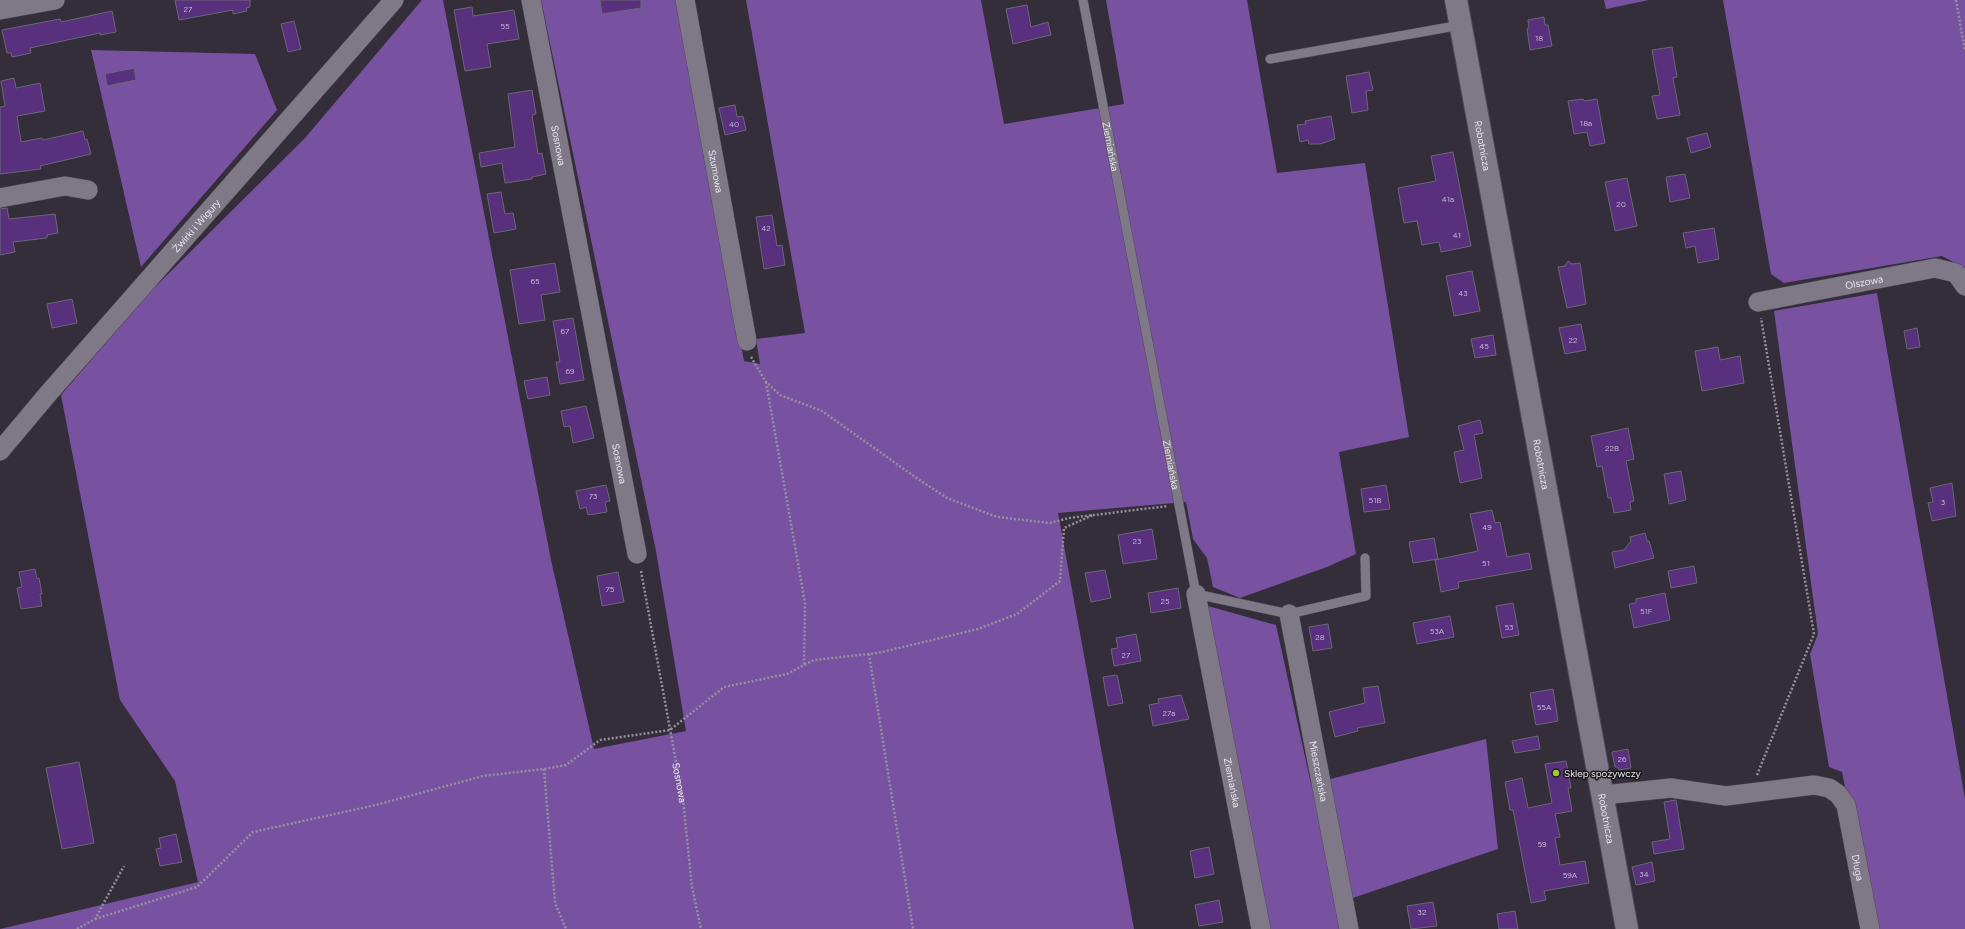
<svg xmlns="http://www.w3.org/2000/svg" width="1965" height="929" viewBox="0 0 1965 929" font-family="Figtree,sans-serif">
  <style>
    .forest { fill: #7951a1 }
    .building { fill: #58307e; stroke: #6b6673 }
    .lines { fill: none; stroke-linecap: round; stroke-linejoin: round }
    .service-casing { stroke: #504b56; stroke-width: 10 }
    .minor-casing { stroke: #504b56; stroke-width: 20 }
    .tertiary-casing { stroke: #504b56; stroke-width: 24 }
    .path { stroke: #95909a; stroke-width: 2.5; stroke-dasharray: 2 2; stroke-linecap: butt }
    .service { stroke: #7f7987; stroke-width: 9 }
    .minor { stroke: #7f7987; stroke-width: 19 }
    .tertiary { stroke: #7f7987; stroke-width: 22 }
    .poi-dot { fill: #9dca30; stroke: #1a171d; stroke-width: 1.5 }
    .labels { text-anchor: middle; stroke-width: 3; stroke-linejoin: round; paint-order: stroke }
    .number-label { font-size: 8px; fill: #c3b6d0 }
    .street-label { font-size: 10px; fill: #e7e3eb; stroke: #1a171d }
    .poi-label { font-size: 10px; fill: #e7e3eb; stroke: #1a171d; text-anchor: start }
  </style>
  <rect width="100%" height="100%" fill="#332e3a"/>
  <path class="forest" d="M 422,0 L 443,0 L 551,560 L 594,749 L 686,731 L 656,551 L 541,0 L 678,0 L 744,361 L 760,364 L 756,339 L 805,333 L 746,0 L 981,0 L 1004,124 L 1124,104 L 1106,0 L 1247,0 L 1277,173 L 1365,163 L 1409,437 L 1339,452 L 1356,554 L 1327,567 L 1240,598 L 1213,587 L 1207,558 L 1193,539 L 1186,502 L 1058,513 L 1134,929 L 0,929 L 198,882 L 175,781 L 120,700 L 61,395 L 149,293 L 305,138 Z
    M 1604,0 L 1649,0 L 1606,9 Z
    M 1723,0 L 1965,0 L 1965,268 L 1942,256 L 1784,283 L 1771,274 Z
    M 91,50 L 255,54 L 277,110 L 141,267 Z
    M 1877,293 L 1965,799 L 1965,929 L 1874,929 L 1842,772 L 1829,767 L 1810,654 L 1818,634 L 1774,311 Z
    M 1208,606 L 1276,625 L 1311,784 L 1486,739 L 1498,849 L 1335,904 L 1340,929 L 1263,929 Z"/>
  <path class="building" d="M 175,0 L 250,0 L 250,7 L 246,8 L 247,11 L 233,14 L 233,10 L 179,20 Z
    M 600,0 L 641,0 L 641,8 L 602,14 Z
    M 1027,5 L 1031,27 L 1048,22 L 1051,35 L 1013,44 L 1006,9 Z
    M 472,7 L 473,16 L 514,10 L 519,39 L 487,44 L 491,67 L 465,71 L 454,10 Z
    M 112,11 L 116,32 L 100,35 L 100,33 L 30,48 L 31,53 L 12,57 L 11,53 L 7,53 L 2,30 L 60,19 L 61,22 Z
    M 1544,17 L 1545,25 L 1548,25 L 1552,46 L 1530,50 L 1527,29 L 1529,28 L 1528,20 Z
    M 294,21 L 301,49 L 288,52 L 281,24 Z
    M 1672,47 L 1677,77 L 1673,78 L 1680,115 L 1657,119 L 1652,96 L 1660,95 L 1652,50 Z
    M 134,68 L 136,80 L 107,86 L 105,74 Z
    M 1369,72 L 1373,90 L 1366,91 L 1368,110 L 1352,113 L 1346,76 Z
    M 14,78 L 16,88 L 40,83 L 45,111 L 17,116 L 21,142 L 42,138 L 43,140 L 83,131 L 85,140 L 87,139 L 91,154 L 40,166 L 41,169 L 0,174 L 0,107 L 5,106 L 1,81 Z
    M 532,90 L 536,114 L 532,115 L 538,154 L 542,153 L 546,174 L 532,177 L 532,179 L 505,183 L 502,163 L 481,167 L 479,153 L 515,147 L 508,94 Z
    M 1583,99 L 1584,101 L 1597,99 L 1605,143 L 1590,146 L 1587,132 L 1574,134 L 1568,101 Z
    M 735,105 L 737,117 L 743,116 L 746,130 L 725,135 L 719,108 Z
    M 1331,116 L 1335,139 L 1320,144 L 1309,144 L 1308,140 L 1300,142 L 1297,125 L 1306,124 L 1305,121 Z
    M 1707,133 L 1711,147 L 1691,153 L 1687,138 Z
    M 1453,152 L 1471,246 L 1441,252 L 1439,242 L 1422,245 L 1417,221 L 1404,223 L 1398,188 L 1436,181 L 1431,156 Z
    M 1685,174 L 1690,198 L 1670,202 L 1666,177 Z
    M 1627,178 L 1637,226 L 1615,231 L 1605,182 Z
    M 501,192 L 505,214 L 513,213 L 516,229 L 494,233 L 487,194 Z
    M 7,208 L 9,219 L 55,214 L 58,233 L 47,235 L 47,238 L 13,242 L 15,252 L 0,255 L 0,209 Z
    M 772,215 L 777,246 L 782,245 L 785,265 L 764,269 L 756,217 Z
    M 1714,228 L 1719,259 L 1698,263 L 1695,246 L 1686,248 L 1683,233 Z
    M 1568,261 L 1572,264 L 1580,263 L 1586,304 L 1567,308 L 1558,267 L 1565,266 Z
    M 555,263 L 560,292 L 541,295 L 545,320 L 519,324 L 510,270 Z
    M 1472,271 L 1480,311 L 1454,316 L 1446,276 Z
    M 72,299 L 77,323 L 52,328 L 47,304 Z
    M 573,318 L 584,380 L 560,384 L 556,362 L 560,362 L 553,321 Z
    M 1581,324 L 1586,350 L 1565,354 L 1559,328 Z
    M 1917,328 L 1920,347 L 1907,349 L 1904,331 Z
    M 1493,335 L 1496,355 L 1475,358 L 1471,339 Z
    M 1718,347 L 1720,360 L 1740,356 L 1744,383 L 1702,391 L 1695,351 Z
    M 547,377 L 550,395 L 528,399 L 524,381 Z
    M 586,406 L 594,438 L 573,443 L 570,426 L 564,427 L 561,411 Z
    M 1480,420 L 1483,433 L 1474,435 L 1482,478 L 1460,483 L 1454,452 L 1464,450 L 1458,426 Z
    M 1628,428 L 1634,459 L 1626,461 L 1634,501 L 1630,502 L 1631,510 L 1614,513 L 1611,498 L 1608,498 L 1602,466 L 1597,467 L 1591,436 Z
    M 1681,471 L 1686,500 L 1669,504 L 1664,474 Z
    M 1952,483 L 1956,516 L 1932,521 L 1928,503 L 1933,502 L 1930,488 Z
    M 606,485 L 610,501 L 605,502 L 607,512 L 588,515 L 586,507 L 580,509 L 576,491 Z
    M 1386,485 L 1390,509 L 1364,512 L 1361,489 Z
    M 1492,510 L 1495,523 L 1500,522 L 1507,557 L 1529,553 L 1532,569 L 1458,582 L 1459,588 L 1441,592 L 1435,560 L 1478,551 L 1470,514 Z
    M 1152,529 L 1157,559 L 1123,564 L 1118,535 Z
    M 1645,533 L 1647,541 L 1649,541 L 1654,558 L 1615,568 L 1612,552 L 1624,550 L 1631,541 L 1630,537 Z
    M 1434,538 L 1438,559 L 1413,563 L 1409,542 Z
    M 1694,566 L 1697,583 L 1671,588 L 1668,571 Z
    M 35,569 L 37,579 L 39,578 L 42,594 L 40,594 L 42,606 L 21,609 L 17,588 L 22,587 L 19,572 Z
    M 1105,570 L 1111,598 L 1091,602 L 1085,573 Z
    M 618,572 L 624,602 L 602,606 L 597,576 Z
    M 1178,588 L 1181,608 L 1151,613 L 1148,593 Z
    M 1665,593 L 1670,620 L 1634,628 L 1629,604 L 1636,603 L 1636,599 Z
    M 1513,603 L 1519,635 L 1502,638 L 1496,606 Z
    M 1450,616 L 1454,637 L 1417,644 L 1413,623 Z
    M 1328,624 L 1332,648 L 1313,651 L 1309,627 Z
    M 1136,634 L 1141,661 L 1114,666 L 1111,649 L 1118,648 L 1116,638 Z
    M 1117,675 L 1123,703 L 1108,706 L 1103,677 Z
    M 1378,686 L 1385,723 L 1357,728 L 1358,731 L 1335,737 L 1329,712 L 1365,703 L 1363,688 Z
    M 1553,689 L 1558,721 L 1536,725 L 1530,693 Z
    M 1181,695 L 1189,719 L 1153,726 L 1149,705 L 1159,703 L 1158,699 Z
    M 1538,736 L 1540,749 L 1515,753 L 1512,741 Z
    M 1628,749 L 1631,768 L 1619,770 L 1618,767 L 1615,767 L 1612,752 Z
    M 1566,761 L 1571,788 L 1568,788 L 1572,811 L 1555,814 L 1560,837 L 1555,838 L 1560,865 L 1585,861 L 1589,883 L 1544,891 L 1546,900 L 1531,903 L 1513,810 L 1510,810 L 1505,782 L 1522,778 L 1528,808 L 1552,803 L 1545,764 Z
    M 79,762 L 94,843 L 62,849 L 46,768 Z
    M 1676,800 L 1684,849 L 1654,854 L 1652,842 L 1670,839 L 1664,802 Z
    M 176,834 L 182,862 L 160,866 L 156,849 L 161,848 L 159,838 Z
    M 1209,847 L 1214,874 L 1195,878 L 1190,851 Z
    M 1652,862 L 1655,881 L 1636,885 L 1632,867 Z
    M 1219,900 L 1223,922 L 1199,926 L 1195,905 Z
    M 1433,902 L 1437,926 L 1411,929 L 1407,906 Z
    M 1515,911 L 1518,929 L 1499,929 L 1497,914 Z"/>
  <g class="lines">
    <defs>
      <g id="service">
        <path id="s2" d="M 1083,0 L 1196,594 L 1289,614 L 1366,596 L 1365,558"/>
        <path d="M 1270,59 L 1461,25"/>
      </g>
      <g id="minor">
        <path id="s3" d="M 531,0 L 637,554"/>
        <path id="s4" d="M 685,0 L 747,341"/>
        <path d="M 0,10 L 55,0"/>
        <path d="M 0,198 L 65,186 L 88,190"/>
        <path id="s5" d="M 1758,302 L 1935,268 L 1956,273 L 1965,286"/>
        <path id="s6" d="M 0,451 L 47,395 L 394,0"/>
        <path id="s7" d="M 1196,594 L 1261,929"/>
        <path id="s8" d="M 1289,614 L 1349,929"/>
        <path id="s9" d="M 1603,795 L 1671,788 L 1726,796 L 1814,785 L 1829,788 L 1838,794 L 1846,805 L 1870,929"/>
      </g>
      <g id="tertiary">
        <path id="s10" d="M 1456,0 L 1627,929"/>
      </g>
    </defs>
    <use href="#service" class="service-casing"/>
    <use href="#minor" class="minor-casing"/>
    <use href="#tertiary" class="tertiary-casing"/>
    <g class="path">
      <path d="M 1956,0 L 1965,51"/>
      <path d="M 751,357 L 766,382 L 780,395 L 822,411 L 918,479 L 947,498 L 997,517 L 1050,523 L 1069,518 L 1168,506"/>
      <path d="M 766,382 L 805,603 L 804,665"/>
      <path id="s1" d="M 641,571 L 683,800 L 692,887 L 701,929"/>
      <path d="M 869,654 L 913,929"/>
      <path d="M 544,769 L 555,903 L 566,929"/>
      <path d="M 1757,775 L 1814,634 L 1761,318"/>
      <path d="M 95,919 L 197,887 L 253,832 L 376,805 L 483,776 L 544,769 L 566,765 L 600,740 L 670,730 L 724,687 L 787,674 L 814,660 L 878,653 L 978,629 L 1017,614 L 1060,581 L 1064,528 L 1093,515"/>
      <path d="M 77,929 L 95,919 L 124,866"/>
    </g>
    <use href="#service" class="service"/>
    <use href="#minor" class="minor"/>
    <use href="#tertiary" class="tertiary"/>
  </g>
  <circle class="poi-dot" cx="1556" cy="773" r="4"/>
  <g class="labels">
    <g class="number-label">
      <text x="188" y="12">27</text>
      <text x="505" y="29">55</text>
      <text x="1539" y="41">18</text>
      <text x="1586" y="126">18a</text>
      <text x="734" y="127">40</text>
      <text x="1448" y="202">41a</text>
      <text x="1621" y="207">20</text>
      <text x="766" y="231">42</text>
      <text x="1457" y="238">41</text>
      <text x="535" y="284">65</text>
      <text x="1463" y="296">43</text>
      <text x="565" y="334">67</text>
      <text x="1573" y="343">22</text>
      <text x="1484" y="349">45</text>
      <text x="570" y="374">69</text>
      <text x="1612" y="451">22B</text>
      <text x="593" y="499">73</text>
      <text x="1375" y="503">51B</text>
      <text x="1943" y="505">3</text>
      <text x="1487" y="530">49</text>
      <text x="1137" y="544">23</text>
      <text x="1486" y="566">51</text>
      <text x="610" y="592">75</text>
      <text x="1165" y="604">25</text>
      <text x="1646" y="614">51F</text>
      <text x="1509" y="630">53</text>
      <text x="1437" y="634">53A</text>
      <text x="1320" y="640">28</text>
      <text x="1126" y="658">27</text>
      <text x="1544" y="710">55A</text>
      <text x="1169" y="716">27a</text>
      <text x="1622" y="762">26</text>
      <text x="1542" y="847">59</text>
      <text x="1644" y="877">34</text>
      <text x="1570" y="878">59A</text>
      <text x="1422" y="915">32</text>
    </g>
    <g class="street-label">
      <text dy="4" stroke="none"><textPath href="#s3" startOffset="148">Sosnowa</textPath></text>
      <text dy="4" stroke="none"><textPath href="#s2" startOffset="149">Ziemiańska</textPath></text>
      <text dy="4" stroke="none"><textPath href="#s10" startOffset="148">Robotnicza</textPath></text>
      <text dy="4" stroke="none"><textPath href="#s4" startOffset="174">Szumowa</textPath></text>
      <text dy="4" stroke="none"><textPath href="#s6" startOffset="299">Żwirki i Wigury</textPath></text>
      <text dy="4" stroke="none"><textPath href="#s5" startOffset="108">Olszowa</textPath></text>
      <text dy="4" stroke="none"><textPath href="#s3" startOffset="472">Sosnowa</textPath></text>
      <text dy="4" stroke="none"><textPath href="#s10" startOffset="472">Robotnicza</textPath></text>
      <text dy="4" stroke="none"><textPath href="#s2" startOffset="473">Ziemiańska</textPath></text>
      <text dy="4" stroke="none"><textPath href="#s8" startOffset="160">Mieszczańska</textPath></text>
      <text dy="4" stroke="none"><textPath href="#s1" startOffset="215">Sosnowa</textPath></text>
      <text dy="4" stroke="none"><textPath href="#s7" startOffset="192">Ziemiańska</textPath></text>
      <text dy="4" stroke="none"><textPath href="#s10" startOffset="832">Robotnicza</textPath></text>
      <text dy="4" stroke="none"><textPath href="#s9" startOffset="316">Długa</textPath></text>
    </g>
    <g class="poi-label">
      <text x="1564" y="777">Sklep spożywczy</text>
    </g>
  </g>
</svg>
